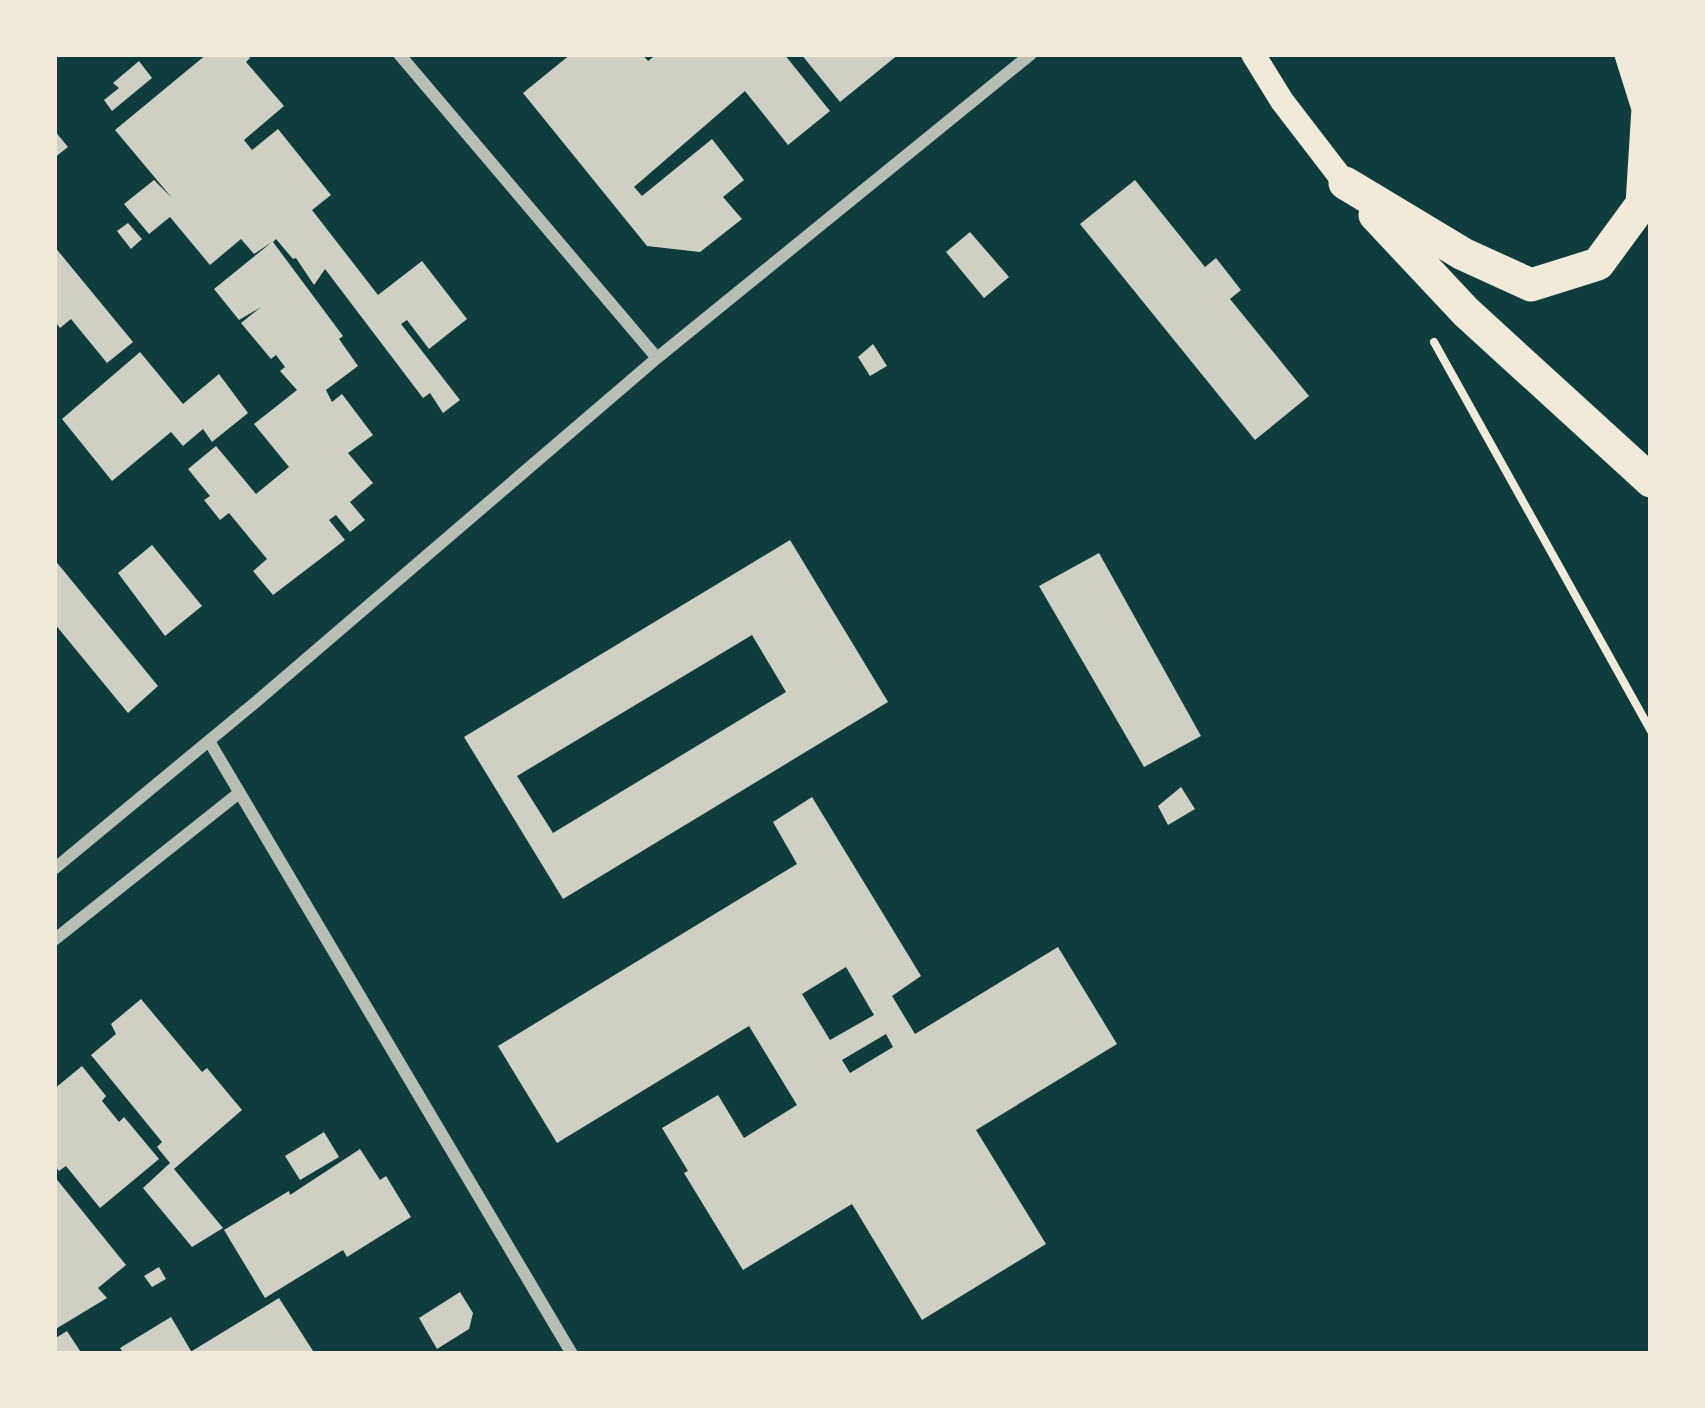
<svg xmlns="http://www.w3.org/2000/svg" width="1705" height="1408" viewBox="0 0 1705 1408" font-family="Overpass,sans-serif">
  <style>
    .building { fill: #cfcfc3; fill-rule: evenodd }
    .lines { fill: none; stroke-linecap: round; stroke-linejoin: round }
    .path { stroke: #f1e9da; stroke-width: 8 }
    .minor { stroke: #b8beb3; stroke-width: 12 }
    .secondary { stroke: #f1e9da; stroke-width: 24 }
    .trunk { stroke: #f1e9da; stroke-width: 33 }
  </style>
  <rect width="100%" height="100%" fill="#0f3d3e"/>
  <path class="building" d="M 207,54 L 247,54 L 250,58 L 246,62 L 284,106 L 244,140 L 252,150 L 278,129 L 331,195 L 312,210 L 378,295 L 422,261 L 467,319 L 429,349 L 407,320 L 401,324 L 460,400 L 443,413 L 430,393 L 423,398 L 325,269 L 314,285 L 296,258 L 293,259 L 276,239 L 273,242 L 343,336 L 339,339 L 358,366 L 326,390 L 332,402 L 342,394 L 373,435 L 348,453 L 373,483 L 350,502 L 365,520 L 350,532 L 336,515 L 329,520 L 345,540 L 273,595 L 253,571 L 267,559 L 229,513 L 220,520 L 204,500 L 210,496 L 188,469 L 216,446 L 256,494 L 289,467 L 254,424 L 297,390 L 280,371 L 285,367 L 276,355 L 271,359 L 241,323 L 261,307 L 239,320 L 214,289 L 272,242 L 254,254 L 241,239 L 210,265 L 170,217 L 149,234 L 124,204 L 154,180 L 172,198 L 115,130 Z
    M 571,54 L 642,54 L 648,61 L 657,54 L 784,54 L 830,111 L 788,145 L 745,91 L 634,187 L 642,196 L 712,139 L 744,180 L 723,197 L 742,219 L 700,252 L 647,246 L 523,93 Z
    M 801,54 L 899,54 L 840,102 Z
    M 139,61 L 152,78 L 112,111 L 104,100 L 119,88 L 113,83 Z
    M 54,130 L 68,147 L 54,158 Z
    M 1135,180 L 1205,267 L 1216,258 L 1241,290 L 1230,299 L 1309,396 L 1255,440 L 1080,224 Z
    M 128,223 L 142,239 L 131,249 L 117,231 Z
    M 970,232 L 1009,277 L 984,298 L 946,252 Z
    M 54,246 L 133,342 L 107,363 L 71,319 L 60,328 L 54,320 Z
    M 873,344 L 887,366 L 870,376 L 858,357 Z
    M 140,352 L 183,404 L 219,374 L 248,413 L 212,442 L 203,429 L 183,446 L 171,432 L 112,481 L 62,419 Z
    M 790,540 L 888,702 L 563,899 L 464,737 ZM 752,635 L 786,692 L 553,833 L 517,776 Z
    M 152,545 L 202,606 L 165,636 L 118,573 Z
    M 1099,553 L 1201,736 L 1144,767 L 1039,586 Z
    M 54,559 L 158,686 L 128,713 L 54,623 Z
    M 1181,787 L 1195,809 L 1168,825 L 1158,806 Z
    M 812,797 L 921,976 L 892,996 L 915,1034 L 1058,947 L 1117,1044 L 976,1130 L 1046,1244 L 922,1320 L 852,1204 L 743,1270 L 684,1173 L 688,1171 L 662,1128 L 718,1095 L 744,1138 L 797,1105 L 749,1026 L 557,1143 L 498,1046 L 797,864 L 773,822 ZM 846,967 L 874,1015 L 830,1040 L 802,994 ZM 886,1034 L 893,1047 L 850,1073 L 842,1060 Z
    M 141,999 L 202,1072 L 207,1068 L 242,1110 L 174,1169 L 223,1228 L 192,1247 L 143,1188 L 170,1163 L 157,1147 L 162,1142 L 91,1055 L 116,1034 L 111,1024 Z
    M 82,1066 L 106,1096 L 102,1101 L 119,1122 L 124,1117 L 159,1159 L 100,1208 L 66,1166 L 59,1171 L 54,1165 L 54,1089 Z
    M 324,1132 L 339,1157 L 300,1180 L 285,1156 Z
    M 360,1149 L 380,1180 L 386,1176 L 411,1217 L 347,1257 L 343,1250 L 265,1298 L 224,1230 L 289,1191 L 290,1195 Z
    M 54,1176 L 126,1265 L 98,1288 L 107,1298 L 54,1330 Z
    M 159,1267 L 166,1279 L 152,1287 L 144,1276 Z
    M 460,1292 L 473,1313 L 469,1329 L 437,1349 L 419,1318 Z
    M 279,1298 L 315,1354 L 187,1354 Z
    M 171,1317 L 191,1351 L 124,1354 L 120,1348 Z
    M 67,1331 L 82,1354 L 54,1354 L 54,1339 Z"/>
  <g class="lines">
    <path class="path" d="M 1434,342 L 1651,731"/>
    <path class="minor" d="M 399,54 L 657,358
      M 209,741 L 572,1354
      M 54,869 L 257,701 L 657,358 L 1031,54
      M 54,940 L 239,793"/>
    <path class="secondary" d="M 1253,54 L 1282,101 L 1345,183"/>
    <path class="trunk" d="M 1345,183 L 1463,254 L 1531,285 L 1598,264 L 1642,204 L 1648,108 L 1631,54
      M 1375,215 L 1466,312 L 1651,481"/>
  </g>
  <rect width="1705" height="1408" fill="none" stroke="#f1e9da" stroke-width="114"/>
</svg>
